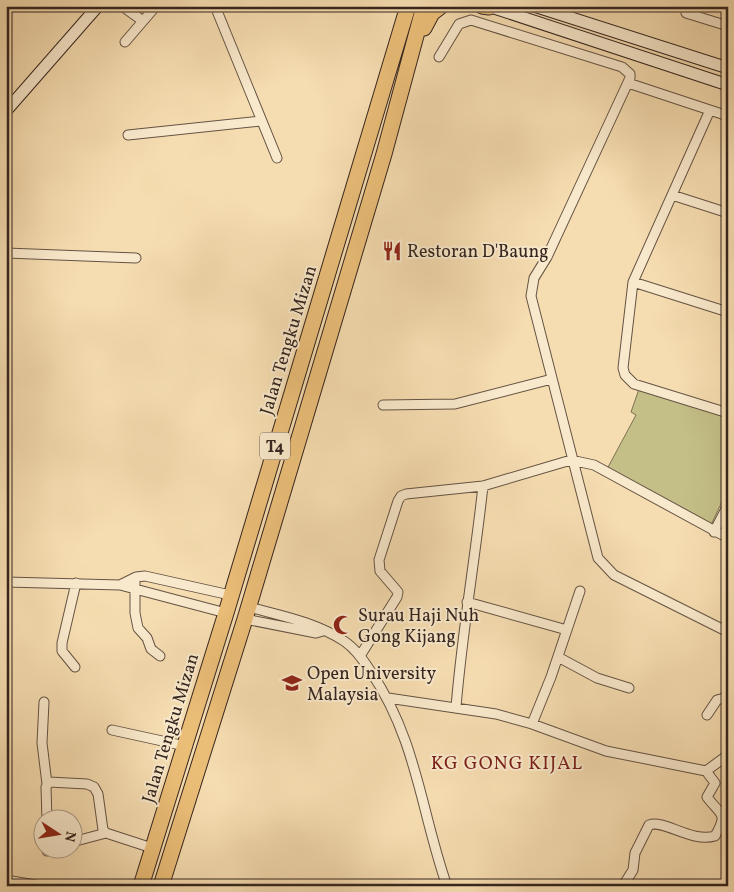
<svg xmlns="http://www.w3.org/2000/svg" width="734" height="892" viewBox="0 0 734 892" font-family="Vollkorn,serif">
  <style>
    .green { fill: #c3bf87; stroke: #7c7253 }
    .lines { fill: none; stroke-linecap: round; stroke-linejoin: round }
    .street-casing { stroke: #655344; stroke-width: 11 }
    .secondary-casing { stroke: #35251f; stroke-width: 13 }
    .highway-casing { stroke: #35251f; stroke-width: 17 }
    .street { stroke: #f9e9cc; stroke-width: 9 }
    .secondary { stroke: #f9e9cc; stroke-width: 11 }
    .highway { stroke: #ebbe78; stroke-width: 15 }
    .labels { text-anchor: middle; stroke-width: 4; stroke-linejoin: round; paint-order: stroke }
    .shield { fill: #f9e9cc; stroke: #706053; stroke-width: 1 }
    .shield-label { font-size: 16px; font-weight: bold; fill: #35251f }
    .poi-label { font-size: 18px; fill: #35251f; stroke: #f9e9cc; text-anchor: start }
    .street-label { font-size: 18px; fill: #35251f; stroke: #f9e9cc }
    .neighbourhood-label { font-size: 19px; letter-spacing: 1px; fill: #7a1f14; stroke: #f9e9cc }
  </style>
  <rect width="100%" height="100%" fill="#f6ddb1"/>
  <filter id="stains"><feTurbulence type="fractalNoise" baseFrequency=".004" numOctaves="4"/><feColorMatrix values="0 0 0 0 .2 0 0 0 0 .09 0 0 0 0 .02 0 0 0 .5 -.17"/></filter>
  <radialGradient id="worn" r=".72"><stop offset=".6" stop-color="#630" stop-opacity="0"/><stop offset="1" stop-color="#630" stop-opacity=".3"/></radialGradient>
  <path class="green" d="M 639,389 L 728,416 L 728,489 L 710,527 L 607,469 L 636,415 L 631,412 Z"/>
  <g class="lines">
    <defs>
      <path id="street" d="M 122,6 L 143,21
        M 215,6 L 277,158
        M 686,13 L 728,26
        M 125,42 L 156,6
        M 439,57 L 459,24 L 471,20 L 622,67 L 630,74 L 630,78 L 547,257 L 534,278 L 531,296 L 598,558 L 614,575 L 728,632
        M 628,83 L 728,116
        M 710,110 L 633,282 L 623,368 L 625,375 L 634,384 L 728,413
        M 128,135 L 261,121
        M 672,195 L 728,213
        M 6,253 L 136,258
        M 633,282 L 728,312
        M 383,405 L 455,404 L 552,379
        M 714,532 L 728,505
        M 6,582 L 120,585 L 226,613
        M 135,582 L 135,613 L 138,628 L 147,638 L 151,649 L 160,656
        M 120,585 L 136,577 L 145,576 L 230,595
        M 467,602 L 567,630
        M 249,607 C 282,616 315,622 344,641 C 356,649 364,661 371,672 C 417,740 421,812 447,886
        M 245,619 L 316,633 L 323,631
        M 360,656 L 397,597 L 398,592 L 380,571 L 379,560 L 398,501 L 401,496 L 406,494 L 483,486 L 571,460 L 594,465 L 728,538
        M 558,657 L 597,678 L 629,688
        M 75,667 L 62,651 L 62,643 L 76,583
        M 388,698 L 496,714 L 532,724 L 606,751 L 706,771 L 715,783 L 707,797 C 720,815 729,812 715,836 C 691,843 664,819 649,825 L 635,853 L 633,870 L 623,886
        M 44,702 L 42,743 L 47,784
        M 456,707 C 462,633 475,560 483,486
        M 707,715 L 717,700 L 728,697
        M 532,724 L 551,677 L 580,591
        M 112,730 L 185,746
        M 706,771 L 728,755
        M 47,820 L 46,787 L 49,782 L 87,784 L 94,787 L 98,794 L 103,830 L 106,833 L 152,848
        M 72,842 L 106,833
        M 47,850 L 47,851
        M 6,880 L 41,886"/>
      <path id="secondary" d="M 488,6 L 728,85
        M 534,6 L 728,68
        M 6,111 L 98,6"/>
      <path id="highway" d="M 482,6 L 489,7
        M 424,28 L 432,13 L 441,6
        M 141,886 L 226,613 L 408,6
        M 161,886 L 245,619 L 384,154 L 424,6"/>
    </defs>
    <use href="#street" class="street-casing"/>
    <use href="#secondary" class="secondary-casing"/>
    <use href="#highway" class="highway-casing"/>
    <use href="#street" class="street"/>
    <use href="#secondary" class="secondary"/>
    <use href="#highway" class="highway"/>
  </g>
  <defs>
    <symbol id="restaurant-bare" viewBox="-9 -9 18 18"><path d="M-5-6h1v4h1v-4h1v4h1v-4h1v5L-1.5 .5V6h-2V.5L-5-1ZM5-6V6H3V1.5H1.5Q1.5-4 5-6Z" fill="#8f2418" stroke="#f9e9cc" stroke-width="2.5" paint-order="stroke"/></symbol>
    <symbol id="mosque-bare" viewBox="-9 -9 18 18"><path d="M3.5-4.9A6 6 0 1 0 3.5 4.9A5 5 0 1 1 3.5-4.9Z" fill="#8f2418" stroke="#f9e9cc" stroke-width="2.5" paint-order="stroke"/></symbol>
    <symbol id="university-bare" viewBox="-9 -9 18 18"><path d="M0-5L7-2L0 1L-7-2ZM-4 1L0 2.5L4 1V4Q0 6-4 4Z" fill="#8f2418" stroke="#f9e9cc" stroke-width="2.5" paint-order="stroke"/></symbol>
  </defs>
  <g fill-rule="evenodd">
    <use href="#restaurant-bare" x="378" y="237" width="28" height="28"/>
    <use href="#mosque-bare" x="329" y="611" width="28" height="28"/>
    <use href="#university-bare" x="278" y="669" width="28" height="28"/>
  </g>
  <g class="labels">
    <rect class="shield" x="260" y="432.5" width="30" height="27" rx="4"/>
    <g class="shield-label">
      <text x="275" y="452">T4</text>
    </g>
    <g class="poi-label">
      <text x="407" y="257">Restoran D'Baung</text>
      <text x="358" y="621">Surau Haji Nuh<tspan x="358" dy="21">Gong Kijang</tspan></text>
      <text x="307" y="679">Open University<tspan x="307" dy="21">Malaysia</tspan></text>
    </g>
    <g class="street-label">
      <text transform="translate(288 340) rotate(-73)" y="6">Jalan Tengku Mizan</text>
      <text transform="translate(170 728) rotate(-73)" y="6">Jalan Tengku Mizan</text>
    </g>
    <g class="neighbourhood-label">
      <text x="507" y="769">KG GONG KIJAL</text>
    </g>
  </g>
  <rect width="734" height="892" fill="none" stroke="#f6ddb1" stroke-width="25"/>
  <rect x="8" y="8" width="719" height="877" fill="none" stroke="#35251f" stroke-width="2.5"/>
  <rect x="12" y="12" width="709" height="867" fill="none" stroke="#35251f"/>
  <g transform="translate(58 834) rotate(102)"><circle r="24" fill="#f9e9cc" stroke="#ab9b87"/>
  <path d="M0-4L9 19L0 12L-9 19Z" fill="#8f2418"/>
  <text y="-8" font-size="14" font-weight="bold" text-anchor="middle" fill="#35251f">N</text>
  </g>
  <rect width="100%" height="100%" filter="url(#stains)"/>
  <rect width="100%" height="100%" fill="url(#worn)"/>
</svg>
